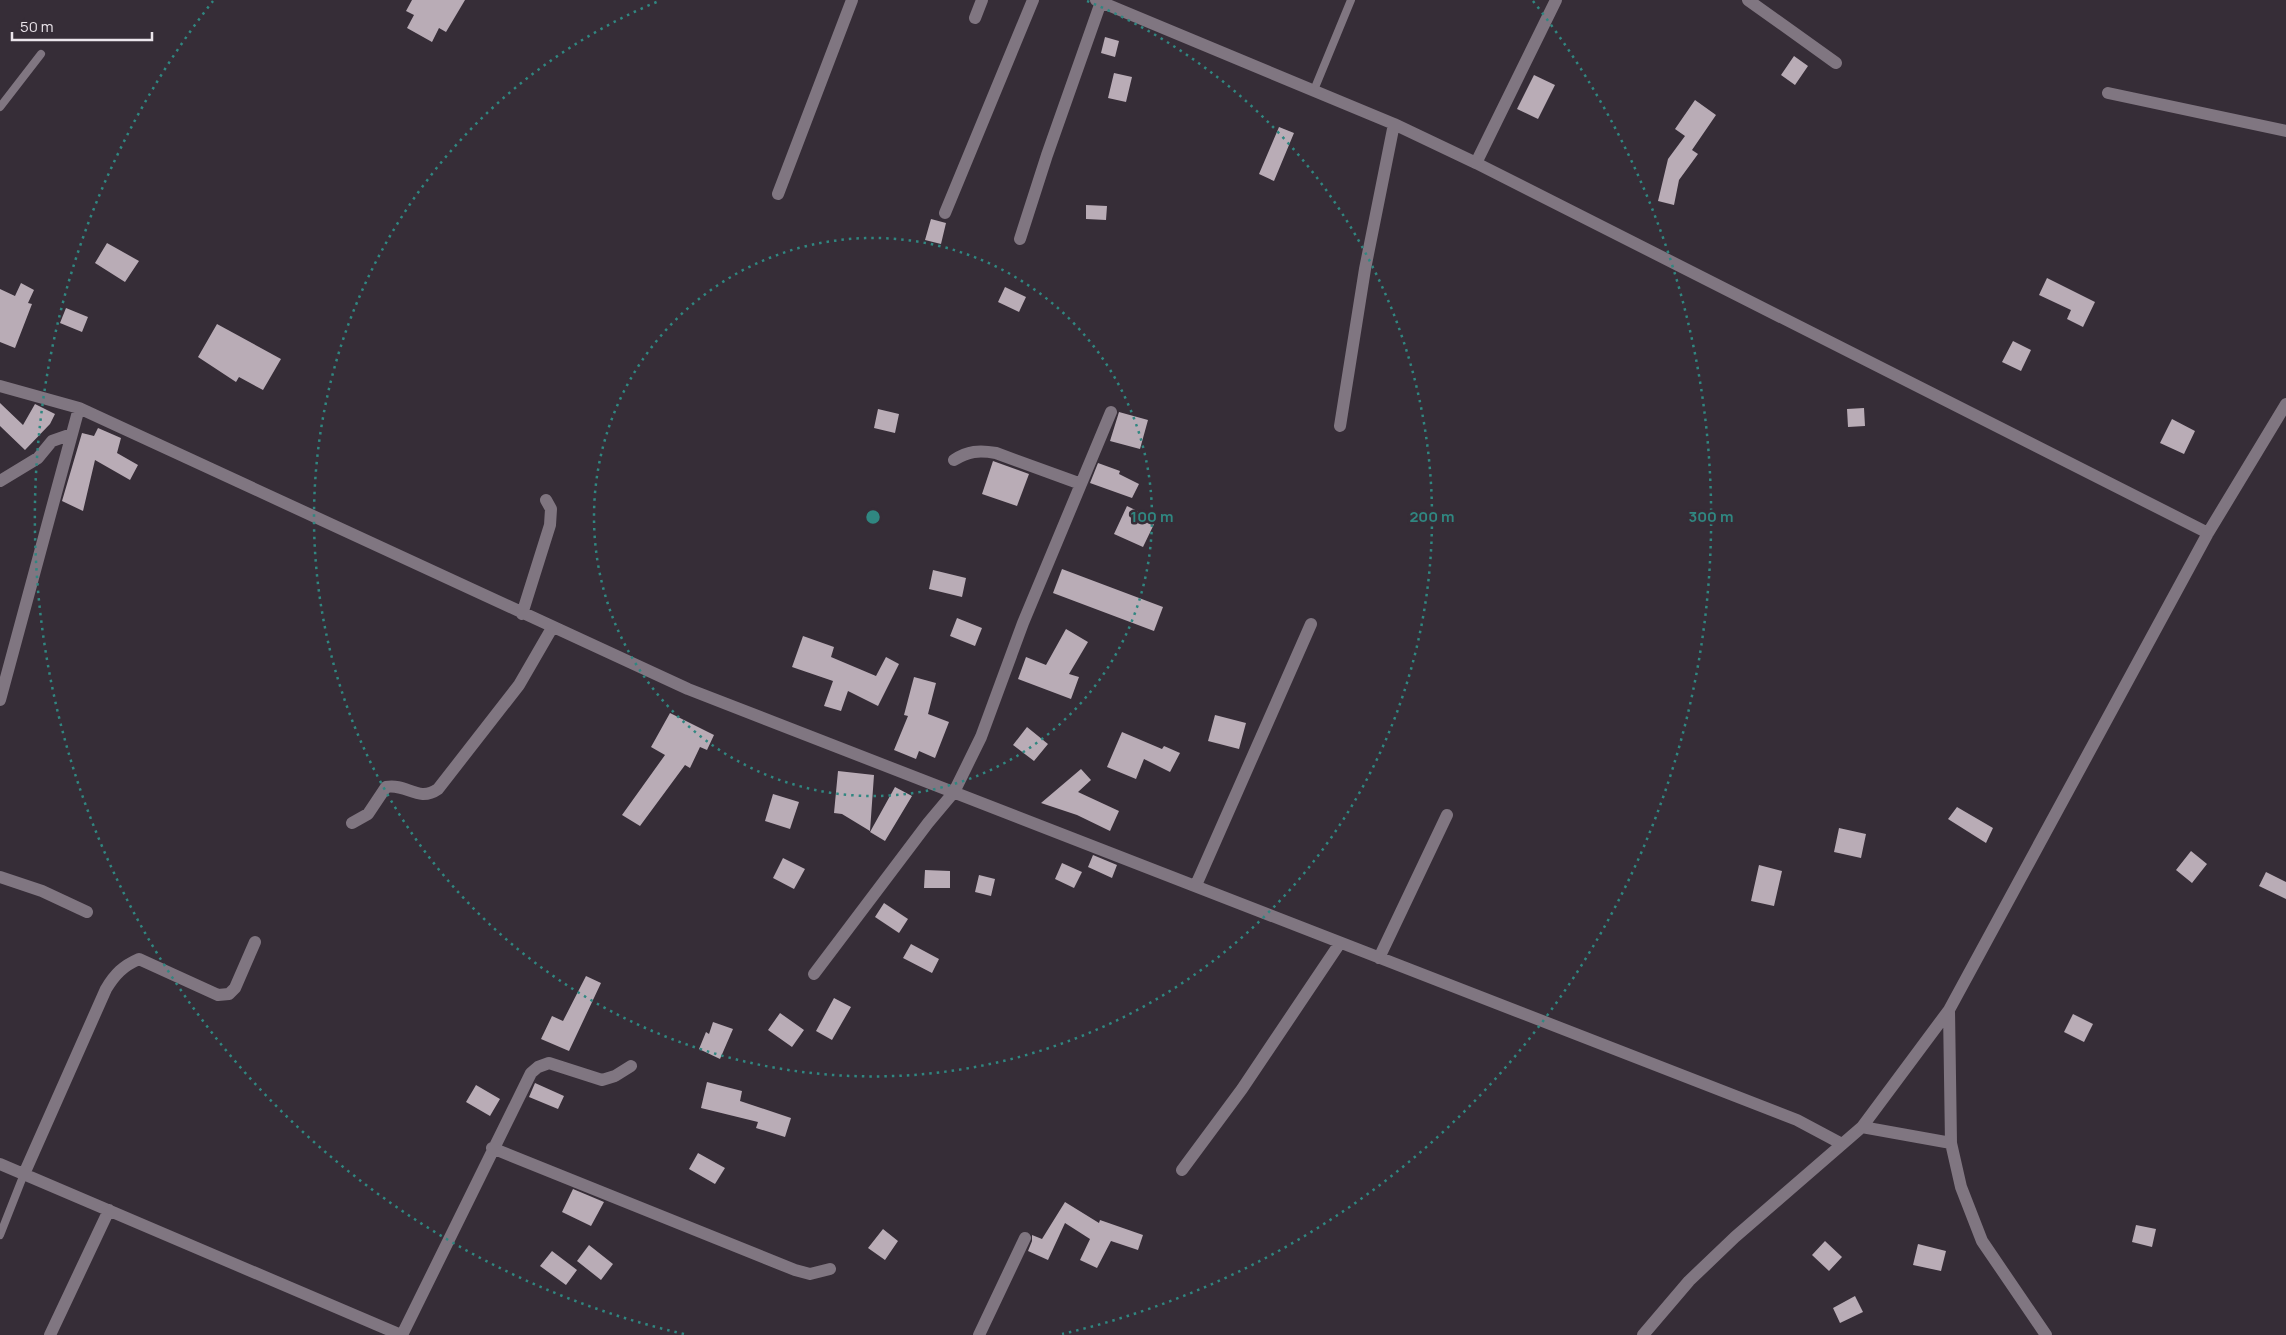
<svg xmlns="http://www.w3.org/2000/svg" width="2286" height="1335" viewBox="0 0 2286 1335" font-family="Manrope,sans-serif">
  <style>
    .building { fill: #b9acb6 }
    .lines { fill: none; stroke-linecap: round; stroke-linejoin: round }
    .service { stroke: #807681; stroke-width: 8 }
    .minor { stroke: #807681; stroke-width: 12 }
    .ring { fill: none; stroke: #308781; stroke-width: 2.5; stroke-dasharray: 2.5 5 }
    .centre { fill: #308781; stroke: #362d37; stroke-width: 2.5 }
    .ring-label { font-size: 15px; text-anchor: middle; font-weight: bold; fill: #308781; stroke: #362d37; stroke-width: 5; stroke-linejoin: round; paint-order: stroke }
  </style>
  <rect width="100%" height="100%" fill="#362d37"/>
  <path class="building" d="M 412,0 L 465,0 L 446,32 L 439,28 L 432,42 L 407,28 L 414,15 L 406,11 Z
    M 1105,37 L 1119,41 L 1115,57 L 1101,53 Z
    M 1794,56 L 1808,66 L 1795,85 L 1781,75 Z
    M 1114,73 L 1132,77 L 1126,102 L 1108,98 Z
    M 1534,75 L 1555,85 L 1538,119 L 1517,109 Z
    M 1695,100 L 1716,115 L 1692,150 L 1698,154 L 1679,180 L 1674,205 L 1658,201 L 1668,159 L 1685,136 L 1675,129 Z
    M 1279,127 L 1294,133 L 1274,181 L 1259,174 Z
    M 1086,205 L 1107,206 L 1106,220 L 1086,219 Z
    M 931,219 L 946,223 L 941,244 L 925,240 Z
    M 107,243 L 139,261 L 125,282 L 95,263 Z
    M 2047,278 L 2095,302 L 2083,327 L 2067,319 L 2071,310 L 2039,295 Z
    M 21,283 L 34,290 L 28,303 L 32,304 L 15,348 L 0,342 L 0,289 L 15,296 Z
    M 1005,287 L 1026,297 L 1019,312 L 998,302 Z
    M 66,308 L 88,317 L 82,332 L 60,323 Z
    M 217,324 L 281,359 L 263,390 L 239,377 L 236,382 L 198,357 Z
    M 2013,341 L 2031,350 L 2021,371 L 2002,362 Z
    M 0,403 L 23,425 L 35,404 L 55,414 L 50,424 L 25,450 L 0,426 Z
    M 1864,408 L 1865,426 L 1848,427 L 1847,409 Z
    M 878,409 L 899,414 L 895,433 L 874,428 Z
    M 1119,412 L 1148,420 L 1140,449 L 1110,441 Z
    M 2172,419 L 2195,431 L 2184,454 L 2160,443 Z
    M 98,428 L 121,438 L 117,453 L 138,465 L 130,480 L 95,460 L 83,511 L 62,501 L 82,433 L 94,436 Z
    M 993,461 L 1029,474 L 1017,506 L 982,494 Z
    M 1098,463 L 1120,471 L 1119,474 L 1139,484 L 1132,498 L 1090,483 Z
    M 1127,506 L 1156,520 L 1143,547 L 1114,534 Z
    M 1062,569 L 1163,607 L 1154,631 L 1053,593 Z
    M 933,570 L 966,578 L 962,597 L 929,589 Z
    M 957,618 L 982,628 L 975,646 L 950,636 Z
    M 1066,629 L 1088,642 L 1069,674 L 1079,677 L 1071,699 L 1018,679 L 1026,657 L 1046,665 Z
    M 803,636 L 834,647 L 831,657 L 876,676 L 886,657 L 899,664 L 878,706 L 848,691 L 841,711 L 824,706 L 833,681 L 792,667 Z
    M 914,677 L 936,683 L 928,714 L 949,722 L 935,758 L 919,751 L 916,759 L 894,750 L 908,716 L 904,715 Z
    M 670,713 L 714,735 L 707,750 L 700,747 L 690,768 L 685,765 L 640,826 L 622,815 L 665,755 L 651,747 Z
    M 1215,715 L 1246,723 L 1239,749 L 1208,741 Z
    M 1027,727 L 1048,744 L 1034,761 L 1013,745 Z
    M 1122,732 L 1162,749 L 1164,746 L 1180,753 L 1170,772 L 1144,759 L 1136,779 L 1107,767 Z
    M 1081,769 L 1091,780 L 1078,792 L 1119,811 L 1110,831 L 1077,815 L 1041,803 Z
    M 838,771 L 874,775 L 870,831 L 842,814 L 834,813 Z
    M 895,787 L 912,796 L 885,841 L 870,832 Z
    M 773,794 L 799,802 L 790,829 L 765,821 Z
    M 1957,807 L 1993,828 L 1986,843 L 1948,819 Z
    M 1839,828 L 1866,834 L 1861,858 L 1834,852 Z
    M 2191,851 L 2207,864 L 2192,883 L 2176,870 Z
    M 1093,855 L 1117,865 L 1112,878 L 1088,867 Z
    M 783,858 L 805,869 L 794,889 L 773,878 Z
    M 1062,863 L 1082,872 L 1074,888 L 1055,879 Z
    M 1759,865 L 1782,871 L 1774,906 L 1751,901 Z
    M 925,870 L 950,871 L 950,888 L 924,888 Z
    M 2266,872 L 2286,882 L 2286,899 L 2259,886 Z
    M 979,875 L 995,879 L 991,896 L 975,892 Z
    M 884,903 L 908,919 L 899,933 L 875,917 Z
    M 911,944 L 939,959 L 932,973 L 903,958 Z
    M 586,976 L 601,983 L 569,1051 L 541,1039 L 552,1016 L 563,1021 Z
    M 834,998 L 851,1007 L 832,1040 L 816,1031 Z
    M 780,1013 L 804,1030 L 792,1047 L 768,1030 Z
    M 2073,1014 L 2093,1024 L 2084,1042 L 2064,1032 Z
    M 713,1022 L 733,1029 L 720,1059 L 699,1049 L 706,1032 L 709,1034 Z
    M 707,1082 L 742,1091 L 740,1101 L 791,1118 L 785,1137 L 756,1128 L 758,1122 L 701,1108 Z
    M 535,1083 L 564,1096 L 558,1109 L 529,1097 Z
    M 476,1085 L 500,1099 L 490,1116 L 466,1102 Z
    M 698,1153 L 725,1168 L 715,1184 L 689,1169 Z
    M 573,1189 L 604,1202 L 591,1226 L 562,1212 Z
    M 1065,1202 L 1099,1223 L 1100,1220 L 1143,1235 L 1138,1250 L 1111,1241 L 1097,1268 L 1080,1260 L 1090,1239 L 1065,1223 L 1048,1260 L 1028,1251 L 1032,1241 L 1032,1235 L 1042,1239 Z
    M 2136,1225 L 2156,1229 L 2152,1247 L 2132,1242 Z
    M 883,1229 L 898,1241 L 885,1260 L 868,1248 Z
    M 1825,1241 L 1842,1257 L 1829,1271 L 1812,1255 Z
    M 1918,1244 L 1946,1251 L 1941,1271 L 1913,1265 Z
    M 589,1245 L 613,1264 L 601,1280 L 577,1261 Z
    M 552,1251 L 577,1270 L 566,1285 L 540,1266 Z
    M 1855,1296 L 1863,1312 L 1840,1323 L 1833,1308 Z"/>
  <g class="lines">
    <path class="service" d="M 1314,90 L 1351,0
      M 0,107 L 41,54
      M 0,1235 L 24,1174"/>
    <path class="minor" d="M 1096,0 L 1394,124 L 1476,163 L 2208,533
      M 1748,0 L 1836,63
      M 975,18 L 982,0
      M 2108,93 L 2286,131
      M 1476,163 L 1556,0
      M 778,194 L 852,0
      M 945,213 L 1033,0
      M 1020,239 L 1047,155 L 1101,2
      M 0,386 L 79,408 L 688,689 L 1797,1120 L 1842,1144
      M 1340,426 L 1365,269 L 1394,124
      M 954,460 C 968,451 979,450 996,453 L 1081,484
      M 0,481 L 38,458 L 52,441 L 72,434
      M 522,614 L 550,525 L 551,509 L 546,500
      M 0,700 L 79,408
      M 352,823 L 368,814 L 386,787 C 407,783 418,803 438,789 L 519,685 L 552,628
      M 0,877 L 42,891 L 87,912
      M 1196,885 L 1311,624
      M 1379,958 L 1447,815
      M 814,974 L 928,823 L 954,792 L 981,737 L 1023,623 L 1111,412
      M 1862,1127 L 1951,1143
      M 492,1148 L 795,1270 L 810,1274 L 830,1269
      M 0,1164 L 401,1335
      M 1182,1170 L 1242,1089 L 1340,943
      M 24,1174 L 106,989 C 115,974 123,966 139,959 L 218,995 L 229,994 L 235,988 L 255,942
      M 50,1335 L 109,1210
      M 402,1335 L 531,1073 L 538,1067 L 549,1063 L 602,1080 L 615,1076 L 631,1066
      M 979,1335 L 1025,1238
      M 1643,1335 L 1689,1281 L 1735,1237 L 1862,1127 L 1949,1010
      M 2046,1335 L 1982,1241 L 1961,1187 L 1951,1143 L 1949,1010 L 2208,533 L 2286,404"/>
  </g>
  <g class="ring">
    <circle cx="873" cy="517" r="279"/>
    <path d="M1087 1A559 559 0 1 1 659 1"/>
    <path d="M684 1334A838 838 0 0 1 213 1M1533 1A838 838 0 0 1 1062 1334"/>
  </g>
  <circle cx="873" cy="517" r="8" class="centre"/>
  <g class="ring-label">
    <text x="1152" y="522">100 m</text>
    <text x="1432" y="522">200 m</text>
    <text x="1711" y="522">300 m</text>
  </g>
  <path d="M12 32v8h140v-8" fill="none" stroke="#ebe5eb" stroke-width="2.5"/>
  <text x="20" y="32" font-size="15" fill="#ebe5eb" stroke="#362d37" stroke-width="4" paint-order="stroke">50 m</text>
</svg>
